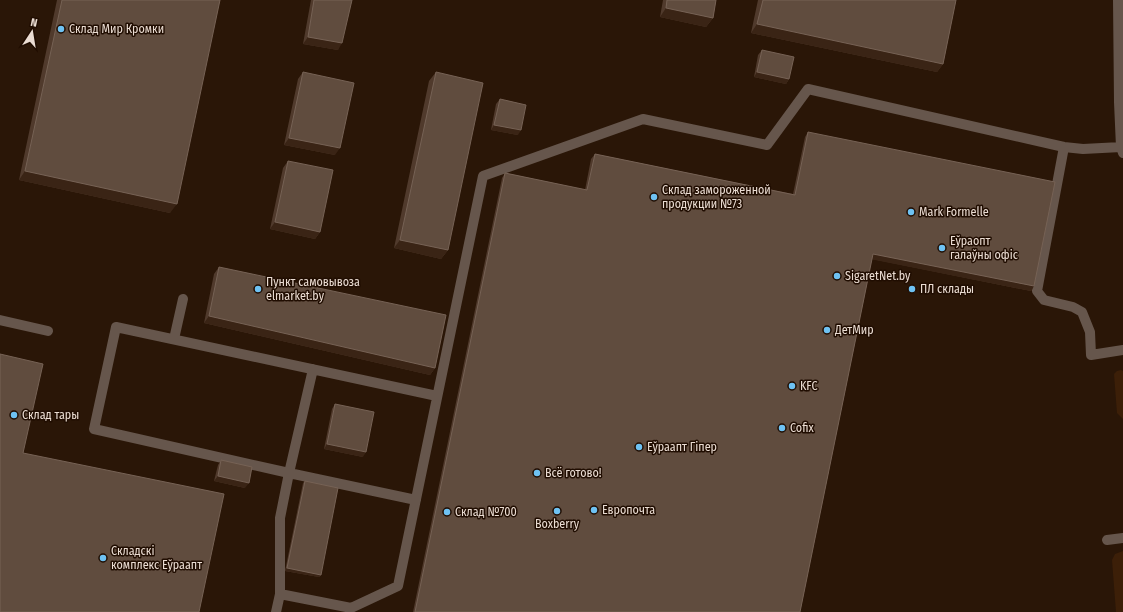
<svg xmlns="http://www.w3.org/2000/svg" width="1123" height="612" viewBox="0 0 1123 612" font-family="'Fira Sans Condensed',sans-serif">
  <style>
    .green { fill: #3c1f08 }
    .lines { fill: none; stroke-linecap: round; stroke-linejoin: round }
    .minor { stroke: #66564c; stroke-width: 10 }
    .wall { fill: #503a2c }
    .shaded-wall { fill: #3a2415 }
    .building { fill: #604c3e; stroke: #766255 }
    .poi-dot { fill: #6ec2f3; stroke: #200d01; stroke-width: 1.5 }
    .labels { text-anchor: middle; stroke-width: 3; stroke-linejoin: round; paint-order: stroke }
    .poi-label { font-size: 12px; fill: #ebddd3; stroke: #200d01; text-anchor: start }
  </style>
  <rect width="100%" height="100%" fill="#2a1607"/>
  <path class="green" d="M 1121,370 L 1123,371 L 1123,419 L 1117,413 L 1114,374 L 1117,371 Z
    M 1123,551 L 1123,612 L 1116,612 L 1112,560 L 1115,554 Z"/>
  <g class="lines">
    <path class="minor" d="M 1118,0 L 1119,102 L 1121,147
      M 1064,147 L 1037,291 L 1044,300 L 1073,307 L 1082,312 L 1090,332 L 1091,355 L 1123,350
      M 0,320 L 48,331
      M 174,339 L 183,299
      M 313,369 L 289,473 L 416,500
      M 1107,540 L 1123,538
      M 280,594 L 280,518 L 289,473 L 94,429 L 116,327 L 437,396
      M 276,612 L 280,594 L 351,608 L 398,586 L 483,176 L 643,119 L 767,145 L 808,89 L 1064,147 L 1083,149 L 1121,147 L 1123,153"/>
  </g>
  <path class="wall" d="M 57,0 L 220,0 L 170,213 L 19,180 Z
    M 311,0 L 352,0 L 338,50 L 303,44 Z
    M 663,0 L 716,0 L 713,18 L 706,27 L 660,17 Z
    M 758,0 L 956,0 L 943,64 L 937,72 L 751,33 Z
    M 762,50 L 789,79 L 786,84 L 754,77 L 758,55 Z
    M 303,72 L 335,155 L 284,145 L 298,79 Z
    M 436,72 L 448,250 L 441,259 L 394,248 L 429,81 Z
    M 500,99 L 518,135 L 491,130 L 496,104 Z
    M 808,132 L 1034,286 L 1031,291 L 872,259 L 800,612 L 413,612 L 502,178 L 505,173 L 585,190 L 591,159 L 595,154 L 793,194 L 805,137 Z
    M 288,161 L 320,232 L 315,239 L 270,229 L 283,168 Z
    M 219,267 L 435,368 L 430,375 L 204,323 L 214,274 Z
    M 335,404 L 363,457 L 324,449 L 332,409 Z
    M 221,460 L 245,488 L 214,481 L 218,465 Z
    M 305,481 L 321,575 L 319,577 L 285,571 L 303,483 Z"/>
  <path class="shaded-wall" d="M 666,8 L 713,18 L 706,27 L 660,17 Z
    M 757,24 L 943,64 L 937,72 L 751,33 Z
    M 308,37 L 342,43 L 338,50 L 303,44 Z
    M 757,72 L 789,79 L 786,84 L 754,77 Z
    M 494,125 L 521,130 L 518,135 L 491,130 Z
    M 289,138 L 340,148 L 335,155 L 284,145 Z
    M 25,171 L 177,204 L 170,213 L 19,180 Z
    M 275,222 L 320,232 L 315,239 L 270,229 Z
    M 400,240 L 448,250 L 441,259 L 394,248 Z
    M 873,254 L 1034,286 L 1031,291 L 870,259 Z
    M 209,316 L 435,368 L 430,375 L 204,323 Z
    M 327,444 L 366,452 L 363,457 L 324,449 Z
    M 218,476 L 249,483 L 245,488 L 214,481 Z
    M 287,568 L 321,575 L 319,577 L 285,571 Z"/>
  <path class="building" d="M 62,0 L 220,0 L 177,204 L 25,171 Z
    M 314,0 L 352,0 L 342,43 L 308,37 Z
    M 667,0 L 716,0 L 713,18 L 666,8 Z
    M 763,0 L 956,0 L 943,64 L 757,24 Z
    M 762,50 L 794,57 L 789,79 L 757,72 Z
    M 303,72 L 354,83 L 340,148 L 289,138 Z
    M 436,72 L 483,83 L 448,250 L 400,240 Z
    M 500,99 L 526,105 L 521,130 L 494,125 Z
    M 808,132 L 1055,182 L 1034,286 L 873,254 L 800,612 L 415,612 L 505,173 L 587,190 L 595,154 L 795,195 Z
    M 288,161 L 333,170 L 320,232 L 275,222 Z
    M 219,267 L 446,315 L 435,368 L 209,316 Z
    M 0,354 L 43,364 L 23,453 L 224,494 L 199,612 L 0,612 Z
    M 335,404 L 374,412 L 366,452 L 327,444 Z
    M 221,460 L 252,467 L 249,483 L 218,476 Z
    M 305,481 L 338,488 L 321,575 L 287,568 Z"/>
  <g class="poi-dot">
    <circle cx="61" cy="29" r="4"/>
    <circle cx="654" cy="197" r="4"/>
    <circle cx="911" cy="212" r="4"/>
    <circle cx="942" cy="248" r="4"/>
    <circle cx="837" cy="276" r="4"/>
    <circle cx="258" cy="289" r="4"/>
    <circle cx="912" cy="289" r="4"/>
    <circle cx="827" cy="330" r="4"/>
    <circle cx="792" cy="386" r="4"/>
    <circle cx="14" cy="415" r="4"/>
    <circle cx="782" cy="428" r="4"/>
    <circle cx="639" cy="447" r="4"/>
    <circle cx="537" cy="473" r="4"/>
    <circle cx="594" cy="510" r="4"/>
    <circle cx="557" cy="511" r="4"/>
    <circle cx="447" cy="512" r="4"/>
    <circle cx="103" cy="558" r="4"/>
  </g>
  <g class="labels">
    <g class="poi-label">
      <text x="69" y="33">Склад Мир Кромки</text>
      <text x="662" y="194">Склад замороженной<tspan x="662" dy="14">продукции №73</tspan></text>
      <text x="919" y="216">Mark Formelle</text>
      <text x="950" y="245">Еўраопт<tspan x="950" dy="14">галаўны офіс</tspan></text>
      <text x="845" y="280">SigaretNet.by</text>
      <text x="266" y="286">Пункт самовывоза<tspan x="266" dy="14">elmarket.by</tspan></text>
      <text x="920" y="293">ПЛ склады</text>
      <text x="835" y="334">ДетМир</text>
      <text x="800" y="390">KFC</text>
      <text x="22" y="419">Склад тары</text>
      <text x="790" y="432">Cofix</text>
      <text x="647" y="451">Еўраапт Гіпер</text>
      <text x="545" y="477">Всё готово!</text>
      <text x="602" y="514">Европочта</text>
      <text x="455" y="516">Склад №700</text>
      <text x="557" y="528" text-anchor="middle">Boxberry</text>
      <text x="111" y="555">Складскі<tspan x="111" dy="14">комплекс Еўраапт</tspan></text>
    </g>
  </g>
  <g transform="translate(32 32) rotate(12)" stroke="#200d01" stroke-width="3" paint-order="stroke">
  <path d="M0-3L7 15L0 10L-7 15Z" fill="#ebddd3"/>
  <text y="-6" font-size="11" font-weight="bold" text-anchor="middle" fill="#ebddd3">N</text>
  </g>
</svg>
